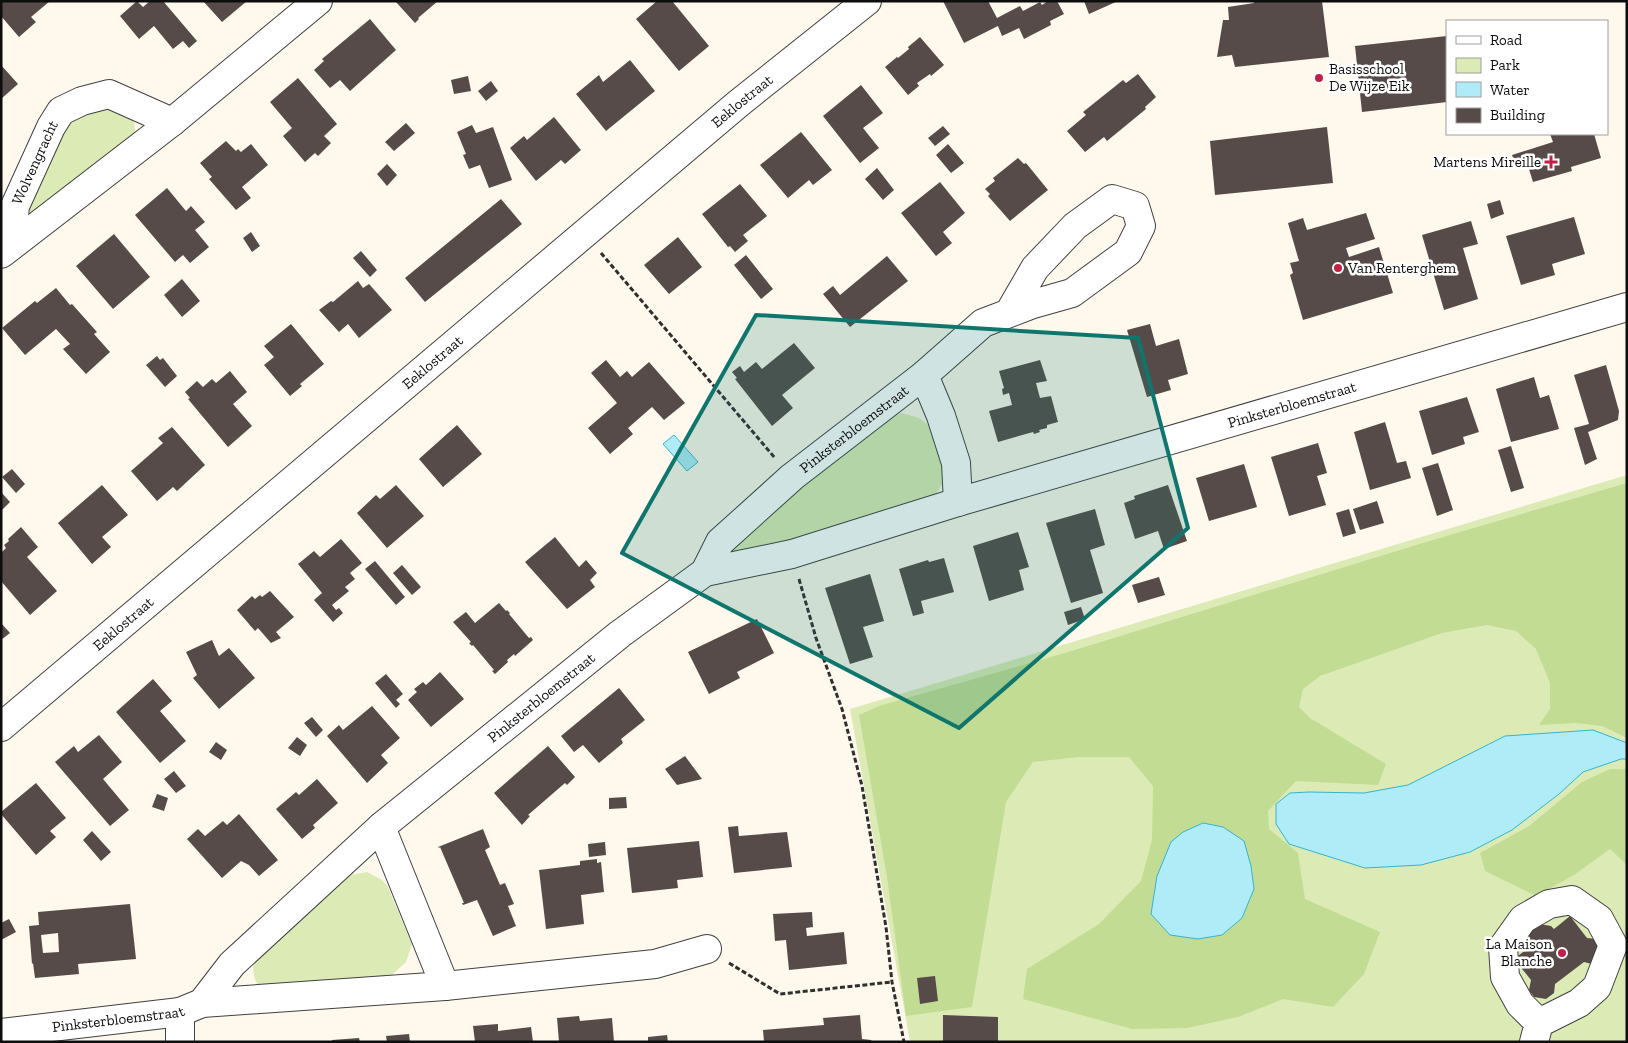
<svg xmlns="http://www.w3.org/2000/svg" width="1628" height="1043" viewBox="0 0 1628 1043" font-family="'Zilla Slab',serif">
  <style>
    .green { fill: #dcebb5 }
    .forest { fill: #c3dc94 }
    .water { fill: #b0ecf8; stroke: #34b3d2 }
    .building { fill: #564b49; fill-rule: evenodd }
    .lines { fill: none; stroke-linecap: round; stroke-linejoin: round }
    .minor-casing { stroke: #404040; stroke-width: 30 }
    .path { stroke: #2f2f2f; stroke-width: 3; stroke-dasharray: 5 2.5; stroke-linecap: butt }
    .minor { stroke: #fff; stroke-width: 28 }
    .marked { fill: #0f766e; fill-opacity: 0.2; stroke: #0f766e; stroke-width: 4; stroke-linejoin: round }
    .poi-dot { fill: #c22048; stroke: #fff; stroke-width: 2 }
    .labels { text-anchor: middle; stroke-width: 5; stroke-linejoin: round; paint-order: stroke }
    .poi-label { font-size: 15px; fill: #0d0d0d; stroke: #fff; text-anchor: start }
    .street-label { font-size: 15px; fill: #0d0d0d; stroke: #fff }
  </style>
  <rect width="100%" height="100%" fill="#fff8ed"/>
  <path class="green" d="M 96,106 L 116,108 L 133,118 L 136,135 L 35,220 L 24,206 L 67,120 Z
    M 901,413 L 919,418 L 934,429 L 944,471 L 942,484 L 934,498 L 742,556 L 734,555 L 732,549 L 735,542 L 887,419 Z
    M 1627,475 L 1627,1042 L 910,1042 L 850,709 Z
    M 367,872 L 382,880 L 387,885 L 412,944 L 406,962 L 386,980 L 261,989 C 254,980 252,974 254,962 L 350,875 Z"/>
  <path class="forest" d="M 1627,483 L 1627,738 L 1602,726 L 1576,723 L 1539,725 L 1550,709 L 1550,683 L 1536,649 L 1516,631 L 1487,625 L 1442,633 L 1320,676 L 1303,689 L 1299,707 L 1310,718 L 1386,764 L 1378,785 L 1296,781 L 1268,811 L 1269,829 L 1298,853 L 1305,899 L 1380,932 L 1364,974 L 1333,1007 L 1283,999 L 1238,1017 L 1187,1028 L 1132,1029 L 1023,999 L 1027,969 L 1099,924 L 1141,881 L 1152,840 L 1153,786 L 1129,757 L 1078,757 L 1033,762 L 1006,802 L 972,1007 L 906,1016 L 887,877 L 859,715 L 879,706 L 1065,653 L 1426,542 Z
    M 1610,769 L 1627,769 L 1627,865 L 1610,849 L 1574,875 L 1536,896 L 1485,871 L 1480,853 L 1529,826 L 1582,782 Z"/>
  <path class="water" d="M 674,435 L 698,462 L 687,471 L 663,444 Z
    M 1593,730 L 1627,743 L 1627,759 L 1621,759 L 1583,772 L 1559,794 L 1512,830 L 1470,852 L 1421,865 L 1365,868 L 1289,844 L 1276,824 L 1276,804 L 1290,793 L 1309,792 L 1364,793 L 1408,785 L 1505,736 Z
    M 1203,823 L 1223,827 L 1244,841 L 1251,866 L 1254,889 L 1242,918 L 1222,935 L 1198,939 L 1170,935 L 1151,914 L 1157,876 L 1171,842 L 1183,832 Z"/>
  <path class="building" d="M 1,1 L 50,1 L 31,17 L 36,22 L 19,37 L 1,16 Z
    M 137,1 L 143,7 L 150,1 L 163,1 L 197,41 L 189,48 L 183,41 L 173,49 L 154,26 L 139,39 L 120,16 Z
    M 203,1 L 247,1 L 222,22 Z
    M 395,1 L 438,1 L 418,18 L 419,19 L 415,23 Z
    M 657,1 L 672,1 L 709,46 L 679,71 L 636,19 Z
    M 943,1 L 988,1 L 997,18 L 1020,6 L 1023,11 L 1040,2 L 1042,5 L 1048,1 L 1057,1 L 1064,14 L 1050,21 L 1051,25 L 1024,39 L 1019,28 L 1002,36 L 998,26 L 964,43 Z
    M 1084,1 L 1118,1 L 1089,14 Z
    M 1254,1 L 1322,1 L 1329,57 L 1235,67 L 1232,55 L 1217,57 L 1223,20 L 1229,20 L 1228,7 L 1254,3 Z
    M 370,19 L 396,50 L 350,91 L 340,80 L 330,88 L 314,70 L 324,61 L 322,59 Z
    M 1447,36 L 1447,102 L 1362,112 L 1355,46 Z
    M 920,37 L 944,65 L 931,76 L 930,74 L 917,83 L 919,86 L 908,95 L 885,67 L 897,57 L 898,58 L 909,49 L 908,47 Z
    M 630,60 L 655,91 L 606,131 L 576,94 L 599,75 L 603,82 Z
    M 1,65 L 18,84 L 1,99 Z
    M 1138,74 L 1156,97 L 1145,107 L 1146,109 L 1107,141 L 1104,137 L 1085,152 L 1067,131 L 1086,115 L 1083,112 L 1123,80 L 1126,83 Z
    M 468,76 L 471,91 L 454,94 L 451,80 Z
    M 298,78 L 337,124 L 324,136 L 331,143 L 318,156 L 315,153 L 305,162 L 283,136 L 292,128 L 270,102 Z
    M 491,81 L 498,91 L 486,101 L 478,91 Z
    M 861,85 L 883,113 L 863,128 L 879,148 L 860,163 L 823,116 Z
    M 554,117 L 581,150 L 565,164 L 561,160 L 536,181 L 510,148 L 524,136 L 527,140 Z
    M 406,123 L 415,133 L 394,151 L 385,142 Z
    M 472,125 L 476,133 L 493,127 L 512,180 L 489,188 L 480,165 L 469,169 L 463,155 L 466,154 L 457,132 Z
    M 943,126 L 950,134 L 935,146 L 928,138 Z
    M 1327,127 L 1333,183 L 1215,195 L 1210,141 Z
    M 801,132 L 832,170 L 813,185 L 809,180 L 788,198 L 760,165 Z
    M 1550,134 L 1594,134 L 1601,158 L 1571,167 L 1572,171 L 1533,182 L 1528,166 L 1517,169 L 1512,155 L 1553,142 Z
    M 226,141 L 236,151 L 238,149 L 241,152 L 251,144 L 268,165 L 242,187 L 251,198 L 236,210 L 209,179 L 212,177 L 200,163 Z
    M 948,144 L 964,163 L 951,173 L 936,155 Z
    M 1018,158 L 1024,164 L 1026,163 L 1048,190 L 1010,221 L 988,196 L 990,194 L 985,189 L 995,181 L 993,178 Z
    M 387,164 L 397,175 L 387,186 L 377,174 Z
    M 877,168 L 894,190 L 883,200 L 865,179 Z
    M 940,182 L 965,213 L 943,232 L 952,243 L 936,256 L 901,213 Z
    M 740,184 L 767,216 L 743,235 L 748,241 L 735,252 L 730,246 L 728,247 L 702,214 Z
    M 167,188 L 186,211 L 191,206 L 205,222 L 195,230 L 209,247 L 190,263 L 183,255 L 175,262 L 135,215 Z
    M 501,199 L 522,224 L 425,302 L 405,278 Z
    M 1500,200 L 1504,214 L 1491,219 L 1487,204 Z
    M 1366,213 L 1375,239 L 1346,248 L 1349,257 L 1379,247 L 1393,293 L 1303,320 L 1290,275 L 1293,273 L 1290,263 L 1299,261 L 1288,223 L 1303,218 L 1307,230 Z
    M 1574,217 L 1585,254 L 1552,264 L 1555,275 L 1521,285 L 1506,236 Z
    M 1471,221 L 1478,244 L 1463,248 L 1478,299 L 1444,310 L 1422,235 Z
    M 251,232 L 260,246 L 252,252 L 243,238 Z
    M 114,234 L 150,277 L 113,309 L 76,266 Z
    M 678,237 L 702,267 L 669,294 L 644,265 Z
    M 361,251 L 377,270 L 370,277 L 353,258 Z
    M 746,255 L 773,289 L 761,299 L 734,265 Z
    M 887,256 L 908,281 L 850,327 L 823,294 L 833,286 L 840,295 Z
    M 182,279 L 200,301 L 182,317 L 164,295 Z
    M 358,281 L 363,288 L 369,284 L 392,310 L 359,338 L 348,324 L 339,332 L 319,310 L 331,301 L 333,302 Z
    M 56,288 L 70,305 L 72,304 L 97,332 L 94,334 L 110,352 L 86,374 L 63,349 L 70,344 L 56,329 L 25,355 L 2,328 L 35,301 L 37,303 Z
    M 291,324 L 324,364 L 300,384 L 302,386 L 290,396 L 264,365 L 274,357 L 264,346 Z
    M 1150,324 L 1156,346 L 1179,339 L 1188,374 L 1168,380 L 1171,390 L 1147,397 L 1127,330 Z
    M 794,343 L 815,368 L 782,395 L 793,408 L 772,426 L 735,379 L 737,378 L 732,372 L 740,366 L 744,372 L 756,362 L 762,369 Z
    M 157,356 L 160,360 L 163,358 L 177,376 L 165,387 L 146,365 Z
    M 606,360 L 620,377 L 627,371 L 632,377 L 649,362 L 685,403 L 664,420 L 652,407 L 628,428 L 633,434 L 610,454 L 588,428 L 617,403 L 591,373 Z
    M 1040,360 L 1047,381 L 1036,383 L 1040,398 L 1051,396 L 1058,422 L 1047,425 L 1047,428 L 1039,430 L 1040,432 L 1034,434 L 1033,432 L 998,442 L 989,411 L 1012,405 L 1009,393 L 1003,395 L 1002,389 L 1004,388 L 999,371 Z
    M 1606,365 L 1619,411 L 1618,420 L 1588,432 L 1597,459 L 1585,465 L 1574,428 L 1589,424 L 1574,375 Z
    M 230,371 L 247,392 L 233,404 L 252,426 L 228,447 L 188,399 L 190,398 L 185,392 L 197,381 L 203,387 L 212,379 L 216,383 Z
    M 1534,377 L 1540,398 L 1549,395 L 1559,429 L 1511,442 L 1496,389 Z
    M 1467,397 L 1479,432 L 1463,437 L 1465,444 L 1432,455 L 1419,411 Z
    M 1385,422 L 1397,463 L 1406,461 L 1411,478 L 1370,490 L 1354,432 Z
    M 457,425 L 482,454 L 443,487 L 419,459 Z
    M 172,427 L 205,465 L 177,491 L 173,487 L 157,501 L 131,471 L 163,443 L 158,438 Z
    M 1318,443 L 1327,473 L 1317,476 L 1326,505 L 1289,516 L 1271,457 Z
    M 1511,446 L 1524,488 L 1511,492 L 1498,450 Z
    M 1438,463 L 1453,510 L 1437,516 L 1422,468 Z
    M 1244,464 L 1257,507 L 1209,521 L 1196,478 Z
    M 12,469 L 25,484 L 16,493 L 2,477 Z
    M 102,485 L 128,515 L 102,537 L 111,547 L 92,564 L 58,523 Z
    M 396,485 L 424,516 L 387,548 L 357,513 L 376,495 L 380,499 Z
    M 1168,485 L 1187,541 L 1164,549 L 1158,531 L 1135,539 L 1124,503 L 1135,499 L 1134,496 Z
    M 1,492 L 10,502 L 2,510 L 1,508 Z
    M 1377,501 L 1384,523 L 1360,530 L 1353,509 Z
    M 1095,509 L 1105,545 L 1090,550 L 1103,593 L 1071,603 L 1046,523 Z
    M 1349,509 L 1356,533 L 1343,537 L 1336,513 Z
    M 21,527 L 38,547 L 27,557 L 57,591 L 30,615 L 1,581 L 1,553 L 6,548 L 4,545 L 9,541 L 8,539 Z
    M 1018,532 L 1029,567 L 1019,570 L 1024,590 L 989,601 L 973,546 Z
    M 555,537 L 579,567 L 586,560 L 597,573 L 590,580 L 595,587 L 567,609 L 525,562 Z
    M 341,539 L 362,563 L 350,573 L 355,579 L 345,587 L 349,591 L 332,605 L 336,610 L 339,608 L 343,613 L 333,622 L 314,600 L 322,593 L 298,564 L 314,551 L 320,557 Z
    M 944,558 L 954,592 L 921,601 L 924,613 L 913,616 L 899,569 L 928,560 L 929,562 Z
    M 375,561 L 405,597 L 396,605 L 365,569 Z
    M 402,565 L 421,587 L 412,595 L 393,573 Z
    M 870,574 L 884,621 L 863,627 L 873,657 L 850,664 L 825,588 Z
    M 1159,577 L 1165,595 L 1138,603 L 1132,585 Z
    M 270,591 L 294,617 L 276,632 L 281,638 L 271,643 L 258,628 L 255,631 L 237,610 L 252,596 L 255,599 L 260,595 L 262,597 Z
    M 499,603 L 506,611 L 507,610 L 510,613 L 509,614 L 529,638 L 531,637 L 533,640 L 515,656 L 514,654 L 507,660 L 508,662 L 495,674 L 492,671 L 494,670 L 473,645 L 472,646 L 469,643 L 471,642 L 453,622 L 466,612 L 475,623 Z
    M 1081,607 L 1085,619 L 1068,625 L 1064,612 Z
    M 757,619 L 774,653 L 737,672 L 740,678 L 709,694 L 688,652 Z
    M 1,623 L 10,633 L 1,640 Z
    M 212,640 L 219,656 L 229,648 L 255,678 L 219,709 L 193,678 L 197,675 L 186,652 Z
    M 440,672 L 464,699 L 431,727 L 408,700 L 417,692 L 414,689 L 423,682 L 426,685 Z
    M 386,674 L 403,694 L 396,700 L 400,704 L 396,708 L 375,683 Z
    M 153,679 L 172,701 L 160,711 L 186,741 L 160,763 L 116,712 Z
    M 619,688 L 645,720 L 621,739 L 623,743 L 599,763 L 583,745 L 574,752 L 561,736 Z
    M 372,706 L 400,738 L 381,755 L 388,763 L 367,783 L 327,736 L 339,725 L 343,730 Z
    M 312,717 L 323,730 L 316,737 L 304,723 Z
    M 99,735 L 122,762 L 103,779 L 129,810 L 110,826 L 55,762 L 74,746 L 78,752 Z
    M 297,737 L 307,745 L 300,756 L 288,748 Z
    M 216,742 L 227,750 L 221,760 L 209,752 Z
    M 548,746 L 575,777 L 567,785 L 565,783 L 528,815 L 530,816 L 522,825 L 494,793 Z
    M 685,756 L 702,779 L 677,785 L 665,769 Z
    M 174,771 L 186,786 L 176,793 L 164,779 Z
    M 317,779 L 338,803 L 313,825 L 315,828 L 302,839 L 276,809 L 296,792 L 299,795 Z
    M 36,783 L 66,818 L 50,831 L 56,837 L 36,855 L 1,814 L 1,812 Z
    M 157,794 L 168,798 L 164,811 L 152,807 Z
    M 626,797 L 627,808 L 609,809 L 609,798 Z
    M 239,814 L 278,860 L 259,876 L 249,865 L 241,861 L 222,878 L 187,839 L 198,829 L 205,836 L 223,821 L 227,825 Z
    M 738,826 L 739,836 L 787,832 L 792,867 L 734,873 L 728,827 Z
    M 483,829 L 490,847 L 485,850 L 500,885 L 505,883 L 514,904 L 508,906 L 516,926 L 493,936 L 477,900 L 463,905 L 462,903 L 464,903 L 440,847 L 439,848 L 438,847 Z
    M 92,831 L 111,852 L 101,861 L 83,840 Z
    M 699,841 L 703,877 L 677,880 L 678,888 L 632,893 L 627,848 Z
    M 605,842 L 606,855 L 589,857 L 588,844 Z
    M 597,859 L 597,863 L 601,862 L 604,892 L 581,895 L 584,924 L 546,929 L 539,870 L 580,865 L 580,861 Z
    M 130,904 L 136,959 L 78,964 L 79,974 L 35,978 L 33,963 L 32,964 L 29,926 L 39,925 L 38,912 ZM 58,933 L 59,952 L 43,953 L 41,935 Z
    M 812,912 L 813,927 L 806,928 L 807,936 L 844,932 L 847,964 L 789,970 L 786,940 L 775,941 L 773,914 Z
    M 1570,916 L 1587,938 L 1596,939 L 1602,947 L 1592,964 L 1584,962 L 1555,984 L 1554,993 L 1546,999 L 1534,997 L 1529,990 L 1531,980 L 1514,959 L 1531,946 L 1528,942 L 1530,932 L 1539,924 L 1551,926 L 1554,929 Z
    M 9,919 L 16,932 L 1,940 L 1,923 Z
    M 935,976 L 938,1001 L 920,1004 L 917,978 Z
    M 860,1015 L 862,1039 L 871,1040 L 872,1042 L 764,1042 L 763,1030 L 824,1025 L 823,1018 Z
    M 943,1015 L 998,1017 L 998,1042 L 943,1042 Z
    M 579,1016 L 580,1021 L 612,1018 L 614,1042 L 559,1042 L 557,1018 Z
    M 498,1024 L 498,1031 L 531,1027 L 533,1042 L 475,1042 L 473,1026 Z
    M 409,1034 L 410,1042 L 387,1042 L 386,1036 Z
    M 667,1035 L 668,1042 L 648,1042 L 648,1037 Z
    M 359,1038 L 360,1042 L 332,1042 L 332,1040 Z"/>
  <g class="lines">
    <defs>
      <g id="minor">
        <path id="s1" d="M 11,246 L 15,206 L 51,127 L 61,111 L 82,101 L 109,94 L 172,122"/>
        <path d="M 1,254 L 172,122 L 318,1"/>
        <path d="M 958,502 L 956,463 L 941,416 L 924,375 L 983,323 L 1033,304 L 1072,293 L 1128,252 L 1141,226 L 1135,206 L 1112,199 L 1075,226 L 1035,268 L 1009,313"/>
        <path id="s2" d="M 705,572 L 720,542 L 792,477 L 924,375"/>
        <path id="s3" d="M 1,727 L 739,103 L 867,1"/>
        <path d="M 445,986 L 655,964 L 707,949"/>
        <path d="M 202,1003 L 232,964 L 381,827"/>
        <path id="s4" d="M 1,1033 L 180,1012 L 202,1003 L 445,986 L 381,827 L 620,634 L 705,572 L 792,554 L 958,502 L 1627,307"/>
        <path d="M 180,1042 L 180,1012"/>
        <path d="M 1534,1042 L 1539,1023 L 1579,1003 L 1597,987 L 1613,945 L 1599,919 L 1572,900 L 1549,904 L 1523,919 L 1503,947 L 1505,977 L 1520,1004 L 1539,1023"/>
      </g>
    </defs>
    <use href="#minor" class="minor-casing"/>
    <path class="path" d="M 601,253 L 775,458
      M 799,579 L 816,638 L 842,709 L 862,786 L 886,927 L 892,982 L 904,1042
      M 729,963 L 780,994 L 892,982"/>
    <use href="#minor" class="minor"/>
  </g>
  <path class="marked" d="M 756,315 L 1138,338 L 1188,528 L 959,728 L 622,553 Z"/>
  <g class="poi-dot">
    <circle cx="1319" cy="78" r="5"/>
    <path d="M1548.5 154.5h5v5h5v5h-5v5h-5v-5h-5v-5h5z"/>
    <circle cx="1338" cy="268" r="5"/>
    <circle cx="1562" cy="953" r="5"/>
  </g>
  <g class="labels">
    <g class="poi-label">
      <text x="1329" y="74">Basisschool<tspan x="1329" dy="17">De Wijze Eik</tspan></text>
      <text x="1541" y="167" text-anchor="end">Martens Mireille</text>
      <text x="1348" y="273">Van Renterghem</text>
      <text x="1552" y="949" text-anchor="end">La Maison<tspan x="1552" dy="17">Blanche</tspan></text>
    </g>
    <g class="street-label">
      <text dy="5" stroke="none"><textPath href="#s3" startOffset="970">Eeklostraat</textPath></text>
      <text dy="5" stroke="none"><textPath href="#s1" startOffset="88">Wolvengracht</textPath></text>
      <text dy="5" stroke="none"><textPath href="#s3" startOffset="565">Eeklostraat</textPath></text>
      <text dy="5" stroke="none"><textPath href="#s4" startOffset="1642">Pinksterbloemstraat</textPath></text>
      <text dy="5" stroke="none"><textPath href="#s2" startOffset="209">Pinksterbloemstraat</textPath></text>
      <text dy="5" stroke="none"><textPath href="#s3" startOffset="160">Eeklostraat</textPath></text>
      <text dy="5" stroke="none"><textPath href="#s4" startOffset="825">Pinksterbloemstraat</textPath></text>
      <text dy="5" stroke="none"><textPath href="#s4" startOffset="118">Pinksterbloemstraat</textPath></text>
    </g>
  </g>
  <rect width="1628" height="1043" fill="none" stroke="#0d0d0d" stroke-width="5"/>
  <rect x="1446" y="20" width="162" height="115" fill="#ffffff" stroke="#9e9e9e"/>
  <rect x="1456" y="36" width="25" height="8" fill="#ffffff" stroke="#9e9e9e"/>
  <text x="1490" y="45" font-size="15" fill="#0d0d0d">Road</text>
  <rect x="1456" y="58" width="25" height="15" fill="#dcebb5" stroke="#9e9e9e"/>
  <text x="1490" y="70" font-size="15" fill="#0d0d0d">Park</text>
  <rect x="1456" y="82" width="25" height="15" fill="#b0ecf8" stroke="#9e9e9e"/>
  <text x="1490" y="95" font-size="15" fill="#0d0d0d">Water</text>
  <rect x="1456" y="108" width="25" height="15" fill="#564b49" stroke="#9e9e9e"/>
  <text x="1490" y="120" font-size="15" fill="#0d0d0d">Building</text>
</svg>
